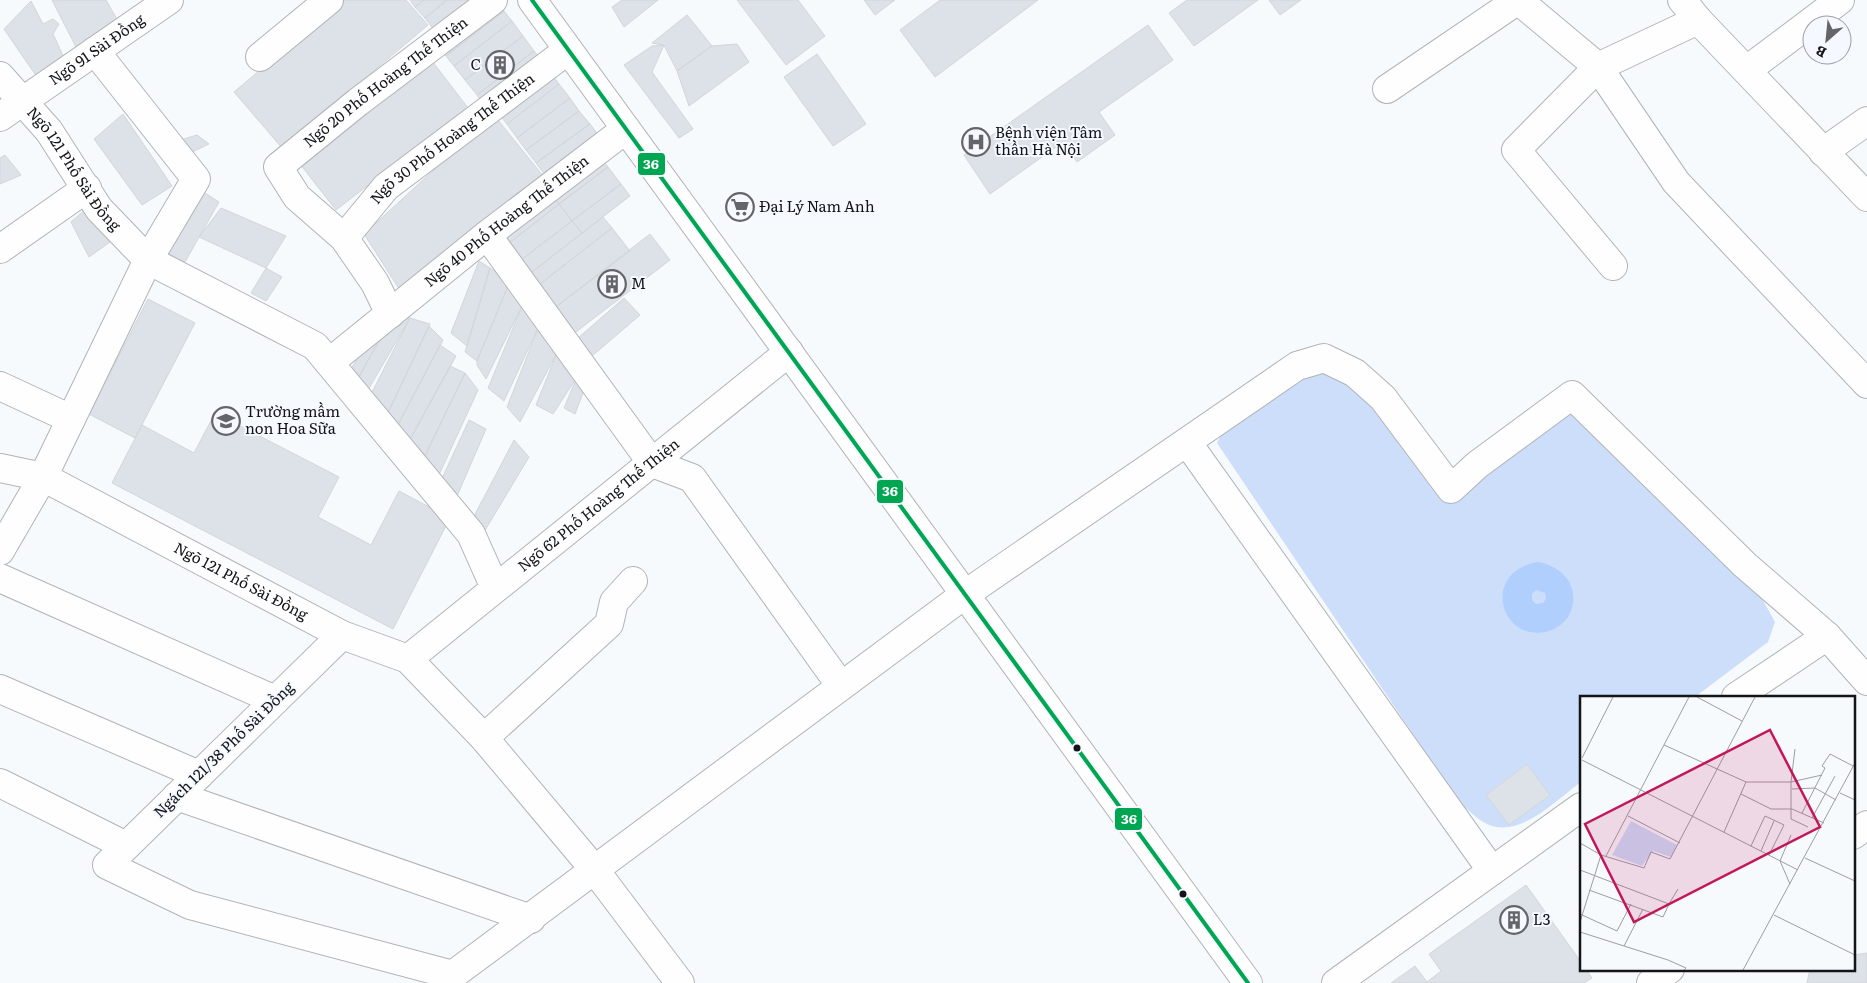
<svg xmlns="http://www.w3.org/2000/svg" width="1867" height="983" viewBox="0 0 1867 983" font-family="Literata,serif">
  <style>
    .green { fill: #ccdefa }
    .water { fill: #b0cffd; fill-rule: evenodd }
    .building { fill: #dde2e8; stroke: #d3d6d9 }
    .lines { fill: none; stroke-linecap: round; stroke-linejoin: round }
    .minor-casing { stroke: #b1b4b7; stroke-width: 30 }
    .minor { stroke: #fefeff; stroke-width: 28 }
    .bus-1-casing { stroke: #f5f9ff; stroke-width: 8 }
    .bus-1 { stroke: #00a651; stroke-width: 4 }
    .bus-dot { fill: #131518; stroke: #f5f9ff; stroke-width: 2 }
    .labels { text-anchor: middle; stroke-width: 4; stroke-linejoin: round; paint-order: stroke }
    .street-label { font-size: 15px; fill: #131518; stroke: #f5f9ff }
    .poi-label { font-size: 15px; fill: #131518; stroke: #f5f9ff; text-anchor: start }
    .inset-road { fill: none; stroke: #9c9ea1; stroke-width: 1 }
    .view { fill: #c2185b; fill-opacity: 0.15; stroke: #c2185b; stroke-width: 2.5 }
    .inset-edge { fill: none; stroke: #131518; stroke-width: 2.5 }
    .line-badge { stroke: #f5f9ff; stroke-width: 2 }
    .badge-label { font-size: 14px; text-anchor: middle; font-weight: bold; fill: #fff }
  </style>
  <rect width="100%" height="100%" fill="#f7fafd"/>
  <path class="green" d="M 1315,367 L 1339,374 L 1377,410 L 1433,490 L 1451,491 L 1557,409 L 1580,418 L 1759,593 L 1775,622 L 1768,642 L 1695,697 L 1581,697 L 1581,782 C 1556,800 1518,841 1485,823 C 1476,818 1466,808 1458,801 L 1217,443 L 1227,423 Z"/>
  <path class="water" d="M 1538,562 C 1562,566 1580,586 1571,611 C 1567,621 1558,628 1549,631 C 1500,645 1480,571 1538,562 ZM 1536,590 L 1545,593 L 1546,599 L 1543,603 L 1536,604 L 1532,600 L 1532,594 Z"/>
  <path class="building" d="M 52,0 L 106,0 L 118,21 L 77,49 Z
    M 343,0 L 406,0 L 428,25 L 282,148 L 234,92 Z
    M 410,0 L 424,0 L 415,7 Z
    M 424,0 L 447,0 L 425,18 L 415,7 Z
    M 447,0 L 473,0 L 434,30 L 425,18 Z
    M 622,0 L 658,0 L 624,27 L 612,7 Z
    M 737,0 L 798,0 L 825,36 L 786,65 Z
    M 864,0 L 895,0 L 875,15 Z
    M 940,0 L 1038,0 L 935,77 L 900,30 Z
    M 1187,0 L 1258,0 L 1194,46 L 1169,13 Z
    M 1269,0 L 1301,0 L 1280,15 Z
    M 31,1 L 43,24 L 53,19 L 59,24 L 53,34 L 65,60 L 39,80 L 4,29 Z
    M 496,1 L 504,11 L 446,56 L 438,45 Z
    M 504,11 L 512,21 L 454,66 L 446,56 Z
    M 687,15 L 712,46 L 677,71 L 664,45 L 652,43 Z
    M 512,21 L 523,36 L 465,80 L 454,66 Z
    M 1148,25 L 1173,60 L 1099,112 L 1115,135 L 1077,162 L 1063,142 L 990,194 L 964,155 Z
    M 523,36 L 534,51 L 477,95 L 465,80 Z
    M 737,44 L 749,62 L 689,106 L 677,71 L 712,46 Z
    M 664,45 L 652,72 L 693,129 L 679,138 L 624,65 L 652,46 Z
    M 534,51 L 545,64 L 487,108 L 477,95 Z
    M 817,54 L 866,124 L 833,146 L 784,77 Z
    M 429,57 L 468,108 L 336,210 L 296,159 Z
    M 550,72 L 559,84 L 507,124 L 497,112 Z
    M 559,84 L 570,98 L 517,138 L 507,124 Z
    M 570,98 L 579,111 L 526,150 L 517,138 Z
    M 579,111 L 590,124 L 536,163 L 526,150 Z
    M 123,114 L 172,186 L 142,205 L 94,139 Z
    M 494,115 L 548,182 L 403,295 L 364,234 Z
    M 590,124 L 602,140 L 548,179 L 536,163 Z
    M 197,135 L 209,144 L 186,155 L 177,141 Z
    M 5,155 L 21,175 L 0,184 L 0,158 Z
    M 598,155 L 608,167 L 559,204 L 550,193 Z
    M 608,167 L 621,184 L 572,221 L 559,204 Z
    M 621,184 L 630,196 L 582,233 L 572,221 Z
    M 199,189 L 219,202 L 185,262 L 159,249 Z
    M 550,193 L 559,204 L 504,247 L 495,235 Z
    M 559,204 L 572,221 L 517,263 L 504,247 Z
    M 221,208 L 286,236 L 266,268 L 199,237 Z
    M 86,209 L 110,242 L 89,257 L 71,222 Z
    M 603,217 L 612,228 L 536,287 L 527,276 Z
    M 572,221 L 582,233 L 527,276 L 517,263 Z
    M 612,228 L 630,251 L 553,309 L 536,287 Z
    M 650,234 L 670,260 L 568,338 L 548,313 Z
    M 479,261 L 490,268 L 467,346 L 451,333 Z
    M 266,268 L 282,277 L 266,301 L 251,293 Z
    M 490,268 L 510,281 L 477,361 L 465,352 Z
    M 510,281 L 523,304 L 486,379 L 477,365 L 477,361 Z
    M 624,298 L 640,315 L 585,362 L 570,345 Z
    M 148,299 L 195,323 L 135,438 L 89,414 Z
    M 523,304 L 539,326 L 504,401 L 488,388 Z
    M 397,311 L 410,318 L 365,395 L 352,388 Z
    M 410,318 L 430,324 L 384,421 L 368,400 Z
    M 429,326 L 443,340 L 394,432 L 384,421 Z
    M 539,326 L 557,353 L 520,422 L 507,407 Z
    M 372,333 L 380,338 L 357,381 L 347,376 Z
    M 440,345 L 456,356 L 407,445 L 394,432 Z
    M 557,353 L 577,377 L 553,414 L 536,405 Z
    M 450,366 L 465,373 L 423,460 L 407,445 Z
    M 465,373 L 478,390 L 438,477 L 423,460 Z
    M 577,377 L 588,380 L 575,414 L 564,408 Z
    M 215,413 L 339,477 L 318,517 L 371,545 L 399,491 L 450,518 L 393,629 L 112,483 L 142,425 L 194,453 Z
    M 469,420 L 486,429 L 454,503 L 439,485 Z
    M 514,440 L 529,457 L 484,532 L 472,520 Z
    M 1527,764 L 1550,795 L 1509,825 L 1486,795 Z
    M 1526,885 L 1581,962 L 1581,969 L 1586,969 L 1592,978 L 1584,983 L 1391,983 L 1415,966 L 1427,982 L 1441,971 L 1429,954 Z
    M 1867,953 L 1867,983 L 1807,983 L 1810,969 L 1853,969 L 1853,955 Z"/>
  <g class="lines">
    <defs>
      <g id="minor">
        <path d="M 532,0 L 1248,983"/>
        <path d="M 1518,0 L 1598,67 L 1676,182 L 1867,384"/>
        <path d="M 1682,0 L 1698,20 L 1867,197"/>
        <path id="s1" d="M 95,51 L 196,179 L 148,260 L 43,477 L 342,635 L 408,659 L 484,738 L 594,869 L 680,983"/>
        <path d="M 260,57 L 329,0"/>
        <path d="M 1747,70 L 1840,0"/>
        <path id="s2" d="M 0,76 L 49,131 L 99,209 L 148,260 L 315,346 L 471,534 L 495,588"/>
        <path d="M 1387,89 L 1518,0"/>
        <path id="s3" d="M 0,117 L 169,0"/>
        <path d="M 1823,152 L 1867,121"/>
        <path d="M 487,235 L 652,463 L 692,478 L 841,686"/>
        <path id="s4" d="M 344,238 L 386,187 L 568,50"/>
        <path d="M 0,249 L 87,188"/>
        <path d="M 1613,266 L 1516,150 L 1598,67 L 1698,20"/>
        <path id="s5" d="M 390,314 L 375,283 L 344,238 L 297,197 L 278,167 L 358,102 L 493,0"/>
        <path id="s6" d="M 330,362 L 487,235 L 626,129"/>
        <path d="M 0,386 L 71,419"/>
        <path d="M 1187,442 L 1492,871"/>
        <path d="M 0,468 L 43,477 L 0,551"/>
        <path d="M 0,578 L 275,700"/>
        <path d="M 342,635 L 107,865 L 190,905 L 453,975"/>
        <path id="s7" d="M 408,659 L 789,352"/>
        <path d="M 0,689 L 199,775"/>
        <path d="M 1736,697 L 1827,636"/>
        <path d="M 484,738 L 609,624 L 614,602 L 633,581"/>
        <path d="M 0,783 L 126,846"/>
        <path d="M 177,796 L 531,919"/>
        <path d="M 1853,835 L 1867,825"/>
        <path d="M 442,983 L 964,595 L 1297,366 L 1324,358 L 1355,373 L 1383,398 L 1451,489 L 1477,465 L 1572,395 L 1745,565 L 1827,636 L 1867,681"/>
        <path d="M 1336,983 L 1581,807"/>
        <path d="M 1651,983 L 1670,969"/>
      </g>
    </defs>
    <use href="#minor" class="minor-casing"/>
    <use href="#minor" class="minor"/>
    <defs>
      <path id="bus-1" d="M 532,0 L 1248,983"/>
    </defs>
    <use href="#bus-1" class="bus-1-casing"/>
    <use href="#bus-1" class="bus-1"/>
  </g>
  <defs>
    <symbol id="building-ring" viewBox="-11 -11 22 22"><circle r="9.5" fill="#f5f9ff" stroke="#636568" stroke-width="1.5"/><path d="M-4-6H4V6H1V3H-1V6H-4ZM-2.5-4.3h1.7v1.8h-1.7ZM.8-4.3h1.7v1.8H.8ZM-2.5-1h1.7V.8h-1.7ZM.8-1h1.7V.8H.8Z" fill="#636568"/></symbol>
    <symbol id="hospital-ring" viewBox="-11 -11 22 22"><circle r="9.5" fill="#f5f9ff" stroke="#636568" stroke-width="1.5"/><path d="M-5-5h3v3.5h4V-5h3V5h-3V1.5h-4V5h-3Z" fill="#636568"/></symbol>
    <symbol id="supermarket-ring" viewBox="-11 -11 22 22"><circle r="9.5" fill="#f5f9ff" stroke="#636568" stroke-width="1.5"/><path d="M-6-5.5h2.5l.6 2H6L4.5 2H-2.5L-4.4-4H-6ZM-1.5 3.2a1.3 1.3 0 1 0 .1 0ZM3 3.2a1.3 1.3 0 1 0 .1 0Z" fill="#636568"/></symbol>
    <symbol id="school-ring" viewBox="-11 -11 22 22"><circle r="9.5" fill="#f5f9ff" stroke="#636568" stroke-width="1.5"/><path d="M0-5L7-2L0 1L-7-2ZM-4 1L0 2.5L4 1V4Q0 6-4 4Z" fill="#636568"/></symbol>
  </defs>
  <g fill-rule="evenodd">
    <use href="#building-ring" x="484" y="49" width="32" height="32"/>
    <use href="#hospital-ring" x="960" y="126" width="32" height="32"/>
    <use href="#supermarket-ring" x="724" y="191" width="32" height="32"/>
    <use href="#building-ring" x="596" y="268" width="32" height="32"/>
    <use href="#school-ring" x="210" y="405" width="32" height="32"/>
    <use href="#building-ring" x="1498" y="904" width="32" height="32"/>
  </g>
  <g class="bus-dot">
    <circle cx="1077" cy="748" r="4.5"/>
    <circle cx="1183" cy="894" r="4.5"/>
  </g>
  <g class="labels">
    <g class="street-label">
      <text dy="5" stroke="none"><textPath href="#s3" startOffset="118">Ngõ 91 Sài Đồng</textPath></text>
      <text dy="5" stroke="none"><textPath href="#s5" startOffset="324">Ngõ 20 Phố Hoàng Thế Thiện</textPath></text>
      <text dy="5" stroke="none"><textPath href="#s4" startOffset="148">Ngõ 30 Phố Hoàng Thế Thiện</textPath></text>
      <text dy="5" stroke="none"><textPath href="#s2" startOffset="119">Ngõ 121 Phố Sài Đồng</textPath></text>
      <text dy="5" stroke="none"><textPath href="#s6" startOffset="226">Ngõ 40 Phố Hoàng Thế Thiện</textPath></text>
      <text dy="5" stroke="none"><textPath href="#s7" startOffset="245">Ngõ 62 Phố Hoàng Thế Thiện</textPath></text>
      <text dy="5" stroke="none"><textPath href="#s1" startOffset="722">Ngõ 121 Phố Sài Đồng</textPath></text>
      <text transform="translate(224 750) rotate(-44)" y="5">Ngách 121/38 Phố Sài Đồng</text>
    </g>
    <g class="poi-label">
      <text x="481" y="70" text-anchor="end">C</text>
      <text x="995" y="138">Bệnh viện Tâm<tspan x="995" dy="17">thần Hà Nội</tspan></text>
      <text x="759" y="212">Đại Lý Nam Anh</text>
      <text x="631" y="289">M</text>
      <text x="245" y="417">Trường mầm<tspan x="245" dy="17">non Hoa Sữa</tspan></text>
      <text x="1533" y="925">L3</text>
    </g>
  </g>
  <g transform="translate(1580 696)">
    <rect width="275" height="275" fill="#f7fafd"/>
    <path d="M 51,125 L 97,149 L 91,161 L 73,155 L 62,170 L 32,159 Z" fill="#ccdefa"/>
    <path class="inset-road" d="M 117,1 L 162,25M 84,49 L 166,86 L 211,86 L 211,123 L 228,131M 215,53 L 211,86 L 242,79M 2,62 L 33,1M 2,64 L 218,174M 212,93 L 235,92 L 256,104M 260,97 L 275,104M 161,98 L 191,113 L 212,113 L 244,127M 222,117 L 245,72 L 242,70 L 250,58 L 273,70M 48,120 L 100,147M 232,122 L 255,80M 144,136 L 166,86M 0,147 L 21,159 L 64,172 L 71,156 L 90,163 L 175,1M 171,150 L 185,120 L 200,127 L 204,129 L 189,159M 181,155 L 194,125M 26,160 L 109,1M 225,162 L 275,185M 200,165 L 211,139M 200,165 L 210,188M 0,174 L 89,208 L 83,221 L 9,194M 89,208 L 98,193M 0,218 L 37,235 L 51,208M 194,219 L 275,259M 0,226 L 21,159M 0,236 L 88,264 L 106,272 L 104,274M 44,250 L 63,213M 163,274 L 275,67"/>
    <path class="view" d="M 190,34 L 240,131 L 54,226 L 5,128 Z"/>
    <rect width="275" height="275" class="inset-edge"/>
  </g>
  <g class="line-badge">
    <rect x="637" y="152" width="29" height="24" rx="5" fill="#00a651"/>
    <rect x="876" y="479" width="28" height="25" rx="5" fill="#00a651"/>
    <rect x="1114" y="807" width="29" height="24" rx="5" fill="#00a651"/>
  </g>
  <g class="badge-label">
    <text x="651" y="169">36</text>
    <text x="890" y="496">36</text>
    <text x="1129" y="824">36</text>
  </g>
  <g transform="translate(1827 40) rotate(207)"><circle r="24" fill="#f5f9ff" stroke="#9b9ea3"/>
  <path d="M0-4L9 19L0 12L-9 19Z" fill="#636568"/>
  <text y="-8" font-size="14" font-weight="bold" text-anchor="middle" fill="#131518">B</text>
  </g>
</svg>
